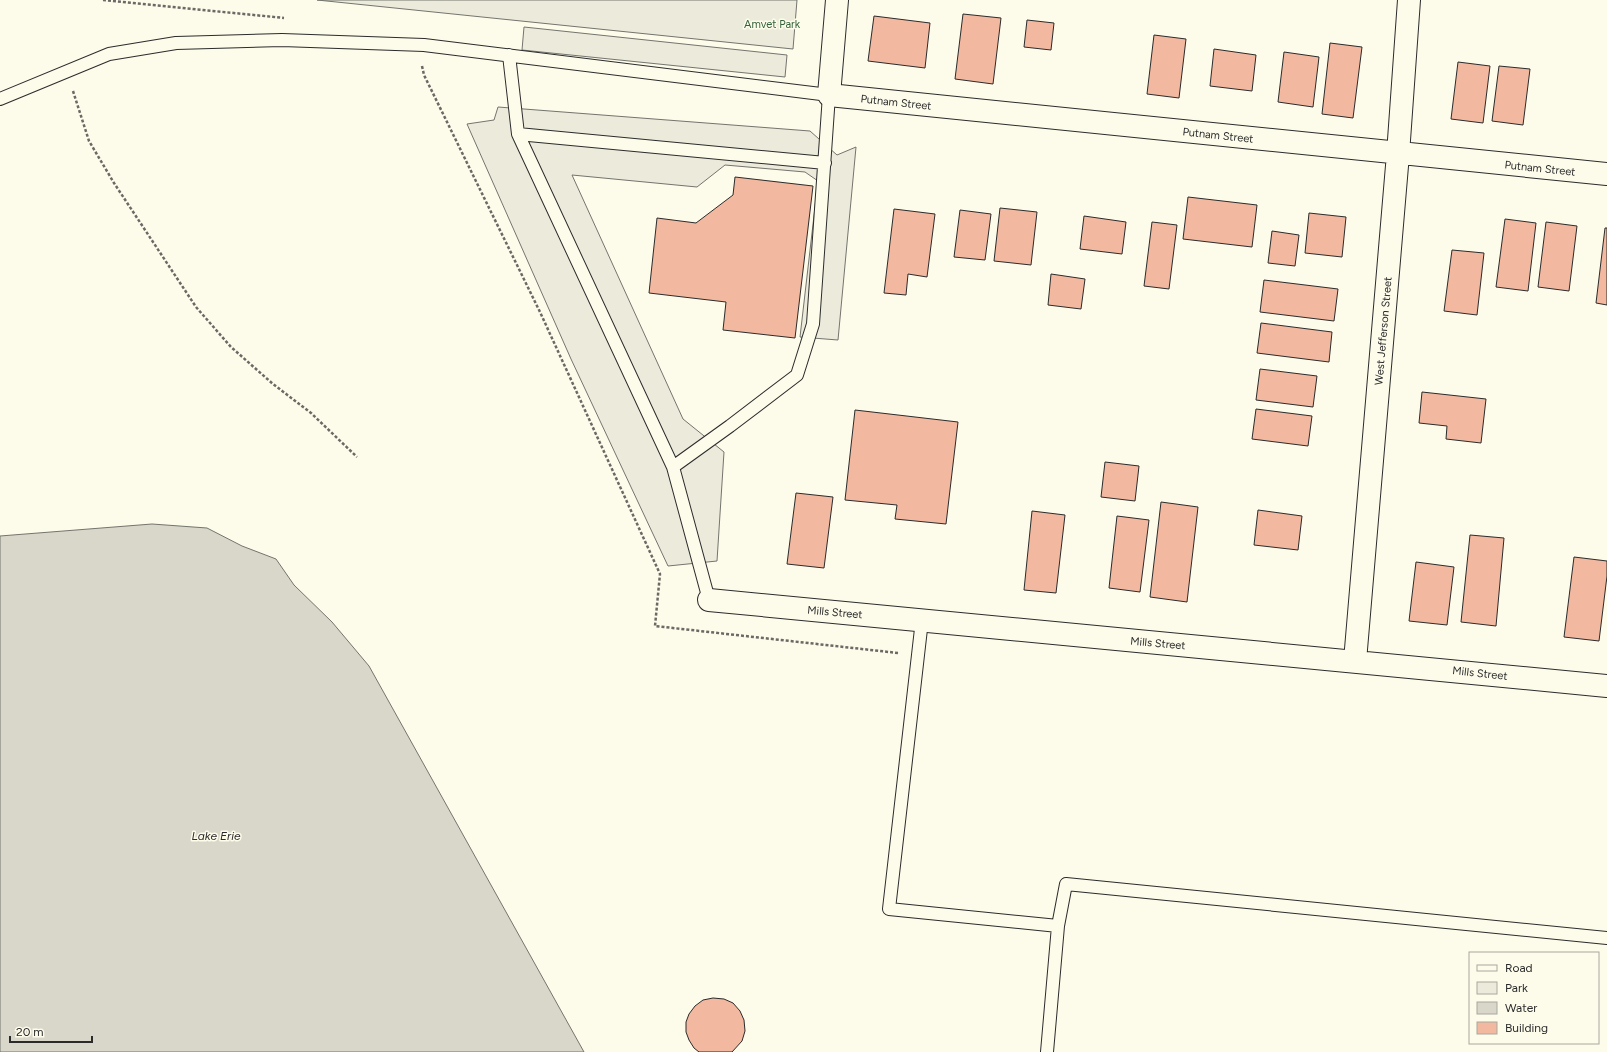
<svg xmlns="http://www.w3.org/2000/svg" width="1607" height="1052" viewBox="0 0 1607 1052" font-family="Figtree,sans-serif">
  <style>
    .green { fill: #ecebdb; stroke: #74746e }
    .parking { fill: #eceadb; stroke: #74746e }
    .water { fill: #d8d7c9; stroke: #74746e }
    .building { fill: #f2b8a0; stroke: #2b2b2b }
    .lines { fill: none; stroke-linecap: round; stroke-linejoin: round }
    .service-casing { stroke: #2b2b2b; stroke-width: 14 }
    .minor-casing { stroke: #2b2b2b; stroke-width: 24 }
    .path { stroke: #6a6964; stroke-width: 2.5; stroke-dasharray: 3 2; stroke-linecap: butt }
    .service { stroke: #fdfbea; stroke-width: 12 }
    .minor { stroke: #fdfbea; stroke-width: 22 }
    .labels { text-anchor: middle; stroke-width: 3; stroke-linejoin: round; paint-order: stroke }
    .park-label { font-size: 11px; fill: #34623c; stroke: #fdfbea }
    .street-label { font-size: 11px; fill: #2b2b2b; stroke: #fdfbea }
    .water-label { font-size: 12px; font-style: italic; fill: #2b2b2b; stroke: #fdfbea }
  </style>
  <rect width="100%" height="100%" fill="#fdfbea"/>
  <path class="green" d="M 317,0 L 797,0 L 793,49 Z"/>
  <path class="parking" d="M 524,27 L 787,55 L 785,77 L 522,50 Z
    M 498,107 L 810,131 L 837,155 L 856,147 L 838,340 L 800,337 L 818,181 L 805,172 L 725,165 L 697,187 L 572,175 L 683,419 L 724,452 L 717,561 L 668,566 L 571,359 L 467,124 L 494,120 Z"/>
  <path class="water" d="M 152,524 L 207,528 L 242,546 L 276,559 L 294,585 L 332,622 L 369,666 L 584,1052 L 0,1052 L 0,536 Z"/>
  <path class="building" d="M 963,14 L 1001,18 L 993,84 L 955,79 Z
    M 874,16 L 930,23 L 925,68 L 868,61 Z
    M 1027,20 L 1054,23 L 1051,50 L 1024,47 Z
    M 1154,35 L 1186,39 L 1179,98 L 1147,94 Z
    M 1330,43 L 1362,47 L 1353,118 L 1322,114 Z
    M 1214,49 L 1256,55 L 1252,91 L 1210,86 Z
    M 1284,52 L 1319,57 L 1313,107 L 1278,102 Z
    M 1458,62 L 1490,66 L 1483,123 L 1451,119 Z
    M 1499,66 L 1530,69 L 1523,125 L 1492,121 Z
    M 735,177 L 813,186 L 795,338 L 723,330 L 726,302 L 649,293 L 657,218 L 696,223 L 733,195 Z
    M 1188,197 L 1257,205 L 1252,247 L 1183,239 Z
    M 1000,208 L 1037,212 L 1031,265 L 994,261 Z
    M 894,209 L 935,214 L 927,277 L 908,274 L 906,295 L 884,293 Z
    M 960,210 L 991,214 L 985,260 L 954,257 Z
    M 1309,213 L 1346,217 L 1342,257 L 1305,253 Z
    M 1084,216 L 1126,222 L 1122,254 L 1080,249 Z
    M 1505,219 L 1536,223 L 1528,291 L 1496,287 Z
    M 1152,222 L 1177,225 L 1169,289 L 1144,286 Z
    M 1546,222 L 1577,226 L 1569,291 L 1538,287 Z
    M 1605,228 L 1607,228 L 1607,305 L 1596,303 Z
    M 1272,231 L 1299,235 L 1295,266 L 1268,263 Z
    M 1452,250 L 1484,253 L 1477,315 L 1444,311 Z
    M 1051,274 L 1085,279 L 1081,309 L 1048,305 Z
    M 1264,280 L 1338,289 L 1334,321 L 1260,312 Z
    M 1261,323 L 1332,332 L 1329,362 L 1257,353 Z
    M 1260,369 L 1317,376 L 1313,407 L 1256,400 Z
    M 1422,392 L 1486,399 L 1481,443 L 1446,439 L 1447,426 L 1419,423 Z
    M 1256,409 L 1312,416 L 1308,446 L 1252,439 Z
    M 855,410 L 958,422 L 946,524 L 895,519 L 897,505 L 845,500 Z
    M 1105,462 L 1139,466 L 1135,501 L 1101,497 Z
    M 796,493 L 833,497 L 824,568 L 787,564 Z
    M 1161,502 L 1198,507 L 1187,602 L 1150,597 Z
    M 1258,510 L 1302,516 L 1298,550 L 1254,545 Z
    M 1032,511 L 1065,515 L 1056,593 L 1024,590 Z
    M 1117,516 L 1149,520 L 1140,592 L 1109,588 Z
    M 1470,535 L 1504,538 L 1496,626 L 1461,622 Z
    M 1574,557 L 1607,561 L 1607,576 L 1599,641 L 1564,637 Z
    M 1416,562 L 1454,567 L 1447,625 L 1409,621 Z
    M 713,998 L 724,999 L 733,1003 L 740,1011 L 744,1020 L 745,1031 L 742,1041 L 732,1052 L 699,1052 L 694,1048 L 689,1040 L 686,1032 L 686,1022 L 689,1014 L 695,1006 L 703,1000 Z"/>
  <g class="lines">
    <defs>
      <path id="service" d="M 509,55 L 518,134 L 673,467 L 709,600
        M 0,99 L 109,54 L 176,43 L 282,40 L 424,45 L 829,95 L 813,324 L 797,375 L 730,426 L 673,467
        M 518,134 L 825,163
        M 922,620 L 889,909 L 1058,926
        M 1047,1052 L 1058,926 L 1066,884 L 1607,938"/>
      <path id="minor" d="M 837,0 L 829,95 L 1607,174
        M 709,600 L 1607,686
        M 1355,661 L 1398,154 L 1409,0"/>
    </defs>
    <use href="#service" class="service-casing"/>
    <use href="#minor" class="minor-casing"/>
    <path class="path" d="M 103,0 L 284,18
      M 422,66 L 424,75 L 540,312 L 660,574 L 655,626 L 898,653
      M 73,91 L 89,141 L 114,183 L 196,307 L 231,347 L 273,384 L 311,413 L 357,457"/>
    <use href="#service" class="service"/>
    <use href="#minor" class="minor"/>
  </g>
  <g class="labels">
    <g class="park-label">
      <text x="772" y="28">Amvet Park</text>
    </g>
    <g class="street-label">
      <text transform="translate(896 102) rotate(6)" y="4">Putnam Street</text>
      <text transform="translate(1218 135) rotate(6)" y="4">Putnam Street</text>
      <text transform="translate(1540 168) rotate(6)" y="4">Putnam Street</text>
      <text transform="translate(1383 331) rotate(-85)" y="4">West Jefferson Street</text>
      <text transform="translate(835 612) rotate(5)" y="4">Mills Street</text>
      <text transform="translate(1158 643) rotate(5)" y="4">Mills Street</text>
      <text transform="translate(1480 673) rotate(6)" y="4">Mills Street</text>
    </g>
    <g class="water-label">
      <text x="216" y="840">Lake Erie</text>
    </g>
  </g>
  <rect x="1469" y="952" width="130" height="92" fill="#fdfbea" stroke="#a9a89e"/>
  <rect x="1477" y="965" width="20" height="6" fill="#fdfbea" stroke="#a9a89e"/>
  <text x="1505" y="972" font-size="12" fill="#2b2b2b">Road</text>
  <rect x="1477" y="982" width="20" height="12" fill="#ecebdb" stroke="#a9a89e"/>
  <text x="1505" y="992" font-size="12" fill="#2b2b2b">Park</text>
  <rect x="1477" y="1002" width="20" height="12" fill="#d8d7c9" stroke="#a9a89e"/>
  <text x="1505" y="1012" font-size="12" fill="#2b2b2b">Water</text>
  <rect x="1477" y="1022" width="20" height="12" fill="#f2b8a0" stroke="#a9a89e"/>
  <text x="1505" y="1032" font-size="12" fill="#2b2b2b">Building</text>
  <path d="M10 1036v6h82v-6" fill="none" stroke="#2b2b2b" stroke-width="2"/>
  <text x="16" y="1036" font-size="12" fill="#2b2b2b" stroke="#fdfbea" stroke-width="3" paint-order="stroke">20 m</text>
</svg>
